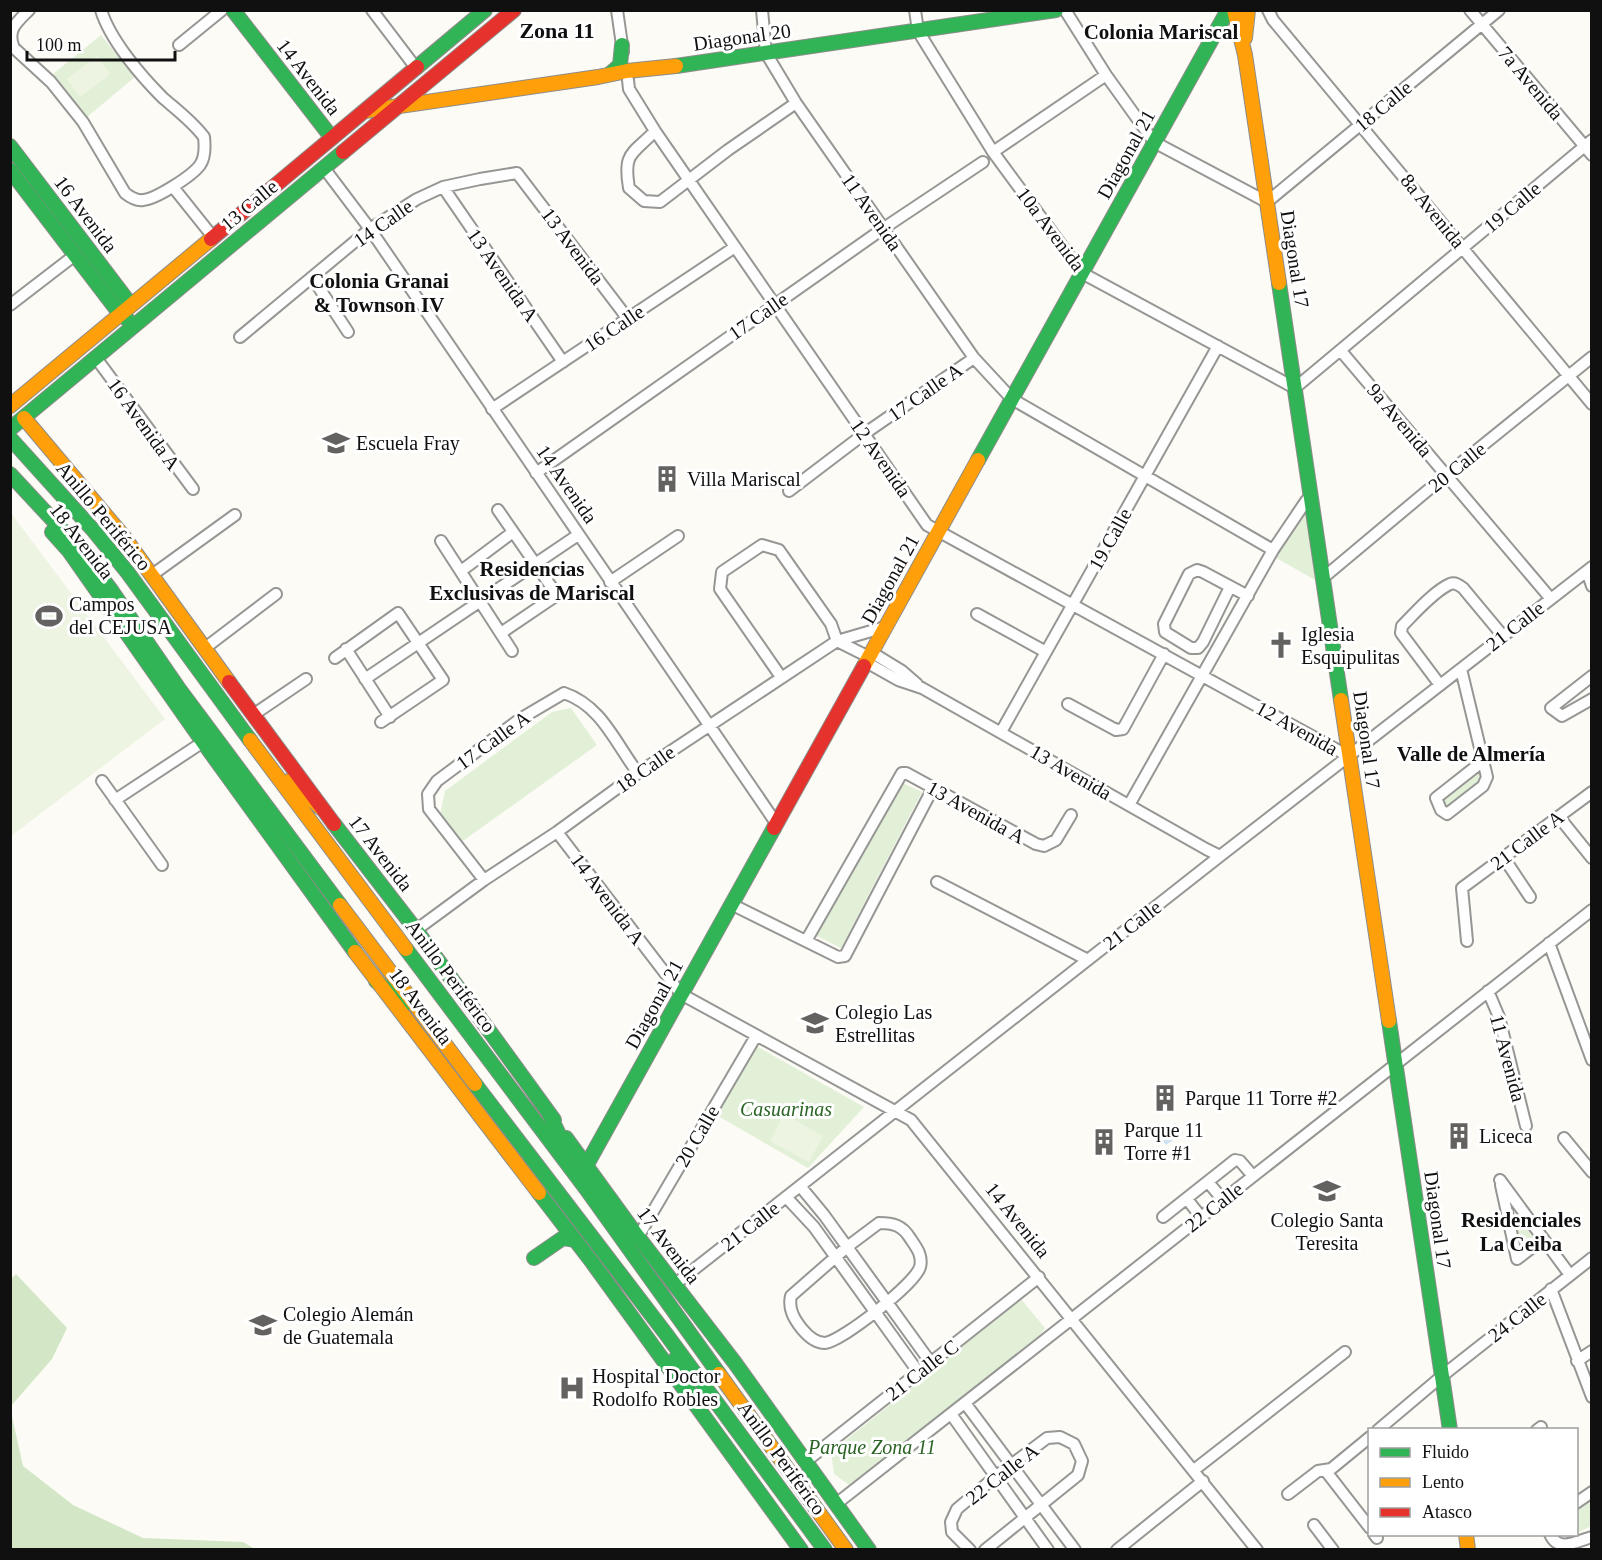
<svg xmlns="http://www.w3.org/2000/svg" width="1602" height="1560" viewBox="0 0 1602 1560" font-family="'Times New Roman',serif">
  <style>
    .green { fill: #e3f0d8 }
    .forest { fill: #d3e7c6 }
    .pitch { fill: #edf4e1 }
    .water { fill: #cfe2f3 }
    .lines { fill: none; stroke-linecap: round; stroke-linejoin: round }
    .street-casing { stroke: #969694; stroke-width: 14 }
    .fast-casing { stroke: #8d8c8a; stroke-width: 16 }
    .slow-casing { stroke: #8d8c8a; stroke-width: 16 }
    .jam-casing { stroke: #8d8c8a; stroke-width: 16 }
    .street { stroke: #fffefe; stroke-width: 10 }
    .fast { stroke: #30b455; stroke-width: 14 }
    .slow { stroke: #ff9f0a; stroke-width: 14 }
    .jam { stroke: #e5322d; stroke-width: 14 }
    .labels { text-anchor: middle; stroke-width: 6; stroke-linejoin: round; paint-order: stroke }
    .street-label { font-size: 20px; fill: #101010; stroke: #fff }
    .poi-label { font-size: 20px; fill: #101010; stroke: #fff; text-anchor: start }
    .park-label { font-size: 20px; font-style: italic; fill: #2a6424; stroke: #fff }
    .neighbourhood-label { font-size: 21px; font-weight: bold; fill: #101010; stroke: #fff }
    .quarter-label { font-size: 22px; font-weight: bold; fill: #101010; stroke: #fff }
  </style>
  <rect width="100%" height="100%" fill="#fcfbf6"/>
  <path class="green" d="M 101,35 L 135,77 L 87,117 L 53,74 Z
    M 1306,501 L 1315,580 L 1271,555 Z
    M 571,708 L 597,745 L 460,843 L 440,815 L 445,791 L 552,712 Z
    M 1480,768 L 1480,781 L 1448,806 L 1442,799 Z
    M 903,783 L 922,792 L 841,948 L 815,935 Z
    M 751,1043 L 864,1107 L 808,1168 L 711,1112 Z
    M 1506,1194 L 1540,1239 L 1520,1254 Z
    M 1021,1299 L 1045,1328 L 1039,1338 L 855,1489 L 834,1474 L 831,1452 Z
    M 1591,1495 L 1591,1526 L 1577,1533 L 1576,1506 Z"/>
  <path class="forest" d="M 16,1274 L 67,1328 L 52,1359 L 11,1406 L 10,1280 Z
    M 11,1412 L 23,1466 L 73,1505 L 143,1538 L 243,1542 L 255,1549 L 11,1549 Z"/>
  <path class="pitch" d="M 97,56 L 110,74 L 80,97 L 67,79 Z
    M 11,513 L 165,719 L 11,836 Z
    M 784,1114 L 823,1136 L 809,1162 L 770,1141 Z"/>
  <path class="water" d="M 1175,1123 L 1183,1133 L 1166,1145 L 1159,1136 Z"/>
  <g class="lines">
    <defs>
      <path id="street" d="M 29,10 C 17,22 6,30 14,48 L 51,82 L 83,122 L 125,193 C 130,197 136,201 143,200 C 156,199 192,176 200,165 C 205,158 205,146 204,137 C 193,122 177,110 163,98 C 141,76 110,40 101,10
        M 372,10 L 416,68
        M 617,10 L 623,52
        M 762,10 L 766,53 L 796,103 L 974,358 L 1012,399 L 1273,550
        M 915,10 L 918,31 L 993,152 L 1082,273 L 1295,388 L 1592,140
        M 1065,10 L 1106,75 L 1154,142 L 1267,202 L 1499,10
        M 1268,10 L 1273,20 L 1592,404
        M 1470,10 L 1592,155
        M 179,45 L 222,10
        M 628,80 L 629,89 L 655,131 L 927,525 L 1350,757
        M 655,131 C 632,155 623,152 629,188 L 644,201 L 660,202 L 728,150 L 796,103
        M 993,152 L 1106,75
        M 324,168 L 370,229 L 776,823
        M 173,187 L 213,237
        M 443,187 L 563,362
        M 312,277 L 348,332
        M 10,305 L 75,255
        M 240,337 L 370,229 L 417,199 L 443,187 L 480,179 L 517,173 L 628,319
        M 1341,351 L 1551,599
        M 96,358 L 193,489
        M 492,409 L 735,247
        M 536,473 L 884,228 L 983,162
        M 789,491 L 864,434 L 974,358
        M 498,510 L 557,595 L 501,633
        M 441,541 L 512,651
        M 461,571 L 513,532
        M 1587,571 L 1592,586
        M 152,575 L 235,515
        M 1323,578 L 1446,475 L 1592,357
        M 610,582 L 678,536
        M 1230,587 L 1203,642 L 1198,648 L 1191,648 L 1165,632 L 1164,624 L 1189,574 L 1197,570 L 1203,572 L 1248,596
        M 977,614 L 1046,652
        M 205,648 L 276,594
        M 346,649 L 390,717
        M 871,652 L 902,671 L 917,684
        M 335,658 L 398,613 L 443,680 L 381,722
        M 866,662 L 898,680 L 922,688 L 1206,849 L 1220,856
        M 1461,669 L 1487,777 L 1483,786 L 1447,814 L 1441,810 L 1436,798 L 1483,761
        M 1592,676 L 1551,708 L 1562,716 L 1592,699
        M 781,677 L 720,589 L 722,572 L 762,545 L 779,550 L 831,624 L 837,641 L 869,657
        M 365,679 L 578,535
        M 1440,685 L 1401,633 L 1402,626 C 1414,614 1434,591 1450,584 C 1455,582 1459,585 1463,588 L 1503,636
        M 1068,704 L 1116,730 L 1123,729 L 1164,654
        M 253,715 L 306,679
        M 1001,732 L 1218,346
        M 102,781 L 162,865
        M 115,800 L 203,742
        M 1129,805 L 1273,550 L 1306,501 L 1311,496
        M 1559,817 L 1592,858
        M 557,832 L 681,994 L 911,1120 L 1257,1550
        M 1504,858 L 1530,897
        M 484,880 L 429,809 L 428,794 L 437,781 L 520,719 L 564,693 C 602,706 615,743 638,773
        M 937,882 L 1088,960
        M 731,904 L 838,957 L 845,956 L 933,788
        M 416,930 L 484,880 L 557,832 L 638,773 L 837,641 L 885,627
        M 806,941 L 902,773 L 906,773 L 1036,844 L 1044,846 L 1056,840 L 1071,815
        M 1467,941 L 1462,888 L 1592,792
        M 1549,943 L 1592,1060
        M 1488,991 L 1499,1017 L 1526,1126
        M 1564,1138 L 1592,1172
        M 1500,1180 L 1570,1275
        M 1208,1182 L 1223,1200
        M 1501,1185 L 1517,1259 L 1543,1239
        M 800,1186 L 824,1215 L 931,1363
        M 786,1197 L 814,1227 L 919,1373
        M 1187,1199 L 1201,1217
        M 1163,1217 L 1235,1160 L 1240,1161 L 1253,1176
        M 879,1223 C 893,1223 902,1225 910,1238 C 916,1247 923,1255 920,1267 C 915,1284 842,1341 825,1343 C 816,1343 807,1335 802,1329 C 794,1319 788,1309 791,1296 L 847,1247 Z
        M 638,1237 L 756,1036
        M 674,1285 L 1220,856 L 1592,567
        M 1551,1289 L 1592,1397
        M 1577,1361 L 1592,1351
        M 965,1403 L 1075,1550
        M 951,1414 L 1048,1550
        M 1378,1430 L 1442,1376 L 1592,1258
        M 1537,1430 L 1541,1427
        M 805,1462 L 1039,1277
        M 1194,1470 L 1345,1352
        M 1325,1470 L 1370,1528
        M 1288,1494 L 1318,1471 L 1331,1469 L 1370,1437
        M 1576,1503 L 1592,1492
        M 836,1504 L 1592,910
        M 1314,1525 L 1333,1550
        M 1374,1534 L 1377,1538
        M 1550,1534 C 1558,1553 1577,1541 1592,1537
        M 970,1550 L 952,1532 L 951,1522 L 957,1509 L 995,1477 L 1047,1438 L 1060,1437 L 1074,1444 L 1082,1461 L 1078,1475 L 985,1550
        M 1117,1550 L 1203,1481"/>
      <path id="fast" d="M 233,10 L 332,138
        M 676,66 L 1056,10
        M 417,67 L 485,10
        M 611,73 L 620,65 L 622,45
        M 10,146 L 131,305
        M 10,170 L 120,314 L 127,319
        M 1279,283 L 1341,700
        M 10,429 L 343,152
        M 10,438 L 94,531 L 128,573 L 250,740
        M 978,460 L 1228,10
        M 10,474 L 77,546 L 111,590 L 179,689 L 340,905
        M 52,532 L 69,551 L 203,742 L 355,952
        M 334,824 L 416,930 L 554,1120
        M 406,949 L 587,1190 L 719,1374
        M 376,981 L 405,1004
        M 1389,1021 L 1450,1430
        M 475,1084 L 666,1334 L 825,1550
        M 549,1114 L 567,1151
        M 566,1138 L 638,1237 L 735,1363 L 869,1550
        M 586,1166 L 774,828
        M 539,1193 L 592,1262 L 801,1550
        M 534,1258 L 563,1238 L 574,1240
        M 676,1358 L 693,1401"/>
      <path id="slow" d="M 1234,10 L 1245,55 L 1279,283
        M 1245,38 L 1248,10
        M 365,111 L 598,77 L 627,71 L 676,66
        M 10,406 L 211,239
        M 24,418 L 124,537 L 229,682
        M 864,666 L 978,460
        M 1341,700 L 1389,1021
        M 250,740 L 406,949
        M 289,781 L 321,808
        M 340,905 L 475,1084
        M 355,952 L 539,1193
        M 719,1374 L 846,1550
        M 1466,1534 L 1468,1550"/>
      <path id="jam" d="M 343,152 L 514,10
        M 211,239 L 417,67
        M 229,682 L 334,824
        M 774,828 L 864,666"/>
    </defs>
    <use href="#street" class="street-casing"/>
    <use href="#fast" class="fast-casing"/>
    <use href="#slow" class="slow-casing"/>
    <use href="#jam" class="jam-casing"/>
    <use href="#street" class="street"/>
    <use href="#fast" class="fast"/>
    <use href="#slow" class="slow"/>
    <use href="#jam" class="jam"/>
  </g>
  <defs>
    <symbol id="school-bare" viewBox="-9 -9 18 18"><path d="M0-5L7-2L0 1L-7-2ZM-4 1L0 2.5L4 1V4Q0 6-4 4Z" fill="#636260" stroke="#fff" stroke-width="2.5" paint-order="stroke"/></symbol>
    <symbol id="building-bare" viewBox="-9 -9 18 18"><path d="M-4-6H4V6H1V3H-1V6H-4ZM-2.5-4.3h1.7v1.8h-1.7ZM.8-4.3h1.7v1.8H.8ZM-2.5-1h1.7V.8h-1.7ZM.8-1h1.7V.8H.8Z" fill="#636260" stroke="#fff" stroke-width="2.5" paint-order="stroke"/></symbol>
    <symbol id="stadium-bare" viewBox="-9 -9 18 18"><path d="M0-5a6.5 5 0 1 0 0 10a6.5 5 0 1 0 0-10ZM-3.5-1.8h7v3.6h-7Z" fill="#636260" stroke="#fff" stroke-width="2.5" paint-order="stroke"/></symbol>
    <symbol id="church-bare" viewBox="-9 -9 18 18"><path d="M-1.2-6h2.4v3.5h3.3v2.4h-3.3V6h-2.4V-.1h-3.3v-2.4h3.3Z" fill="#636260" stroke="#fff" stroke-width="2.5" paint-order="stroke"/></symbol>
    <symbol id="hospital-bare" viewBox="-9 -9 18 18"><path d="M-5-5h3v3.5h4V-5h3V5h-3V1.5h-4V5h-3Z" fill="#636260" stroke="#fff" stroke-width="2.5" paint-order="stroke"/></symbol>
  </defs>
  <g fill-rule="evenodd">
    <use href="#school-bare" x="317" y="424" width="38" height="38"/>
    <use href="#building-bare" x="648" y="460" width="38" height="38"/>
    <use href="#stadium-bare" x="30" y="597" width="38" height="38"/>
    <use href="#church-bare" x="1262" y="626" width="38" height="38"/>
    <use href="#school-bare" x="796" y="1004" width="38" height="38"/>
    <use href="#building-bare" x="1146" y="1079" width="38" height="38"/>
    <use href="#building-bare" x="1440" y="1117" width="38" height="38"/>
    <use href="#building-bare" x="1085" y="1123" width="38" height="38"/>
    <use href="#school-bare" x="1308" y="1172" width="38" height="38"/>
    <use href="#school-bare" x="244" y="1306" width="38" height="38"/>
    <use href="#hospital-bare" x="553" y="1369" width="38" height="38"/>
  </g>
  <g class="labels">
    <g class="street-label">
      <text transform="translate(742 37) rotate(-8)" y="7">Diagonal 20</text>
      <text transform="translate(309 77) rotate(52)" y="7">14 Avenida</text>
      <text transform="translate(1531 83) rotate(50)" y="7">7a Avenida</text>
      <text transform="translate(1383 106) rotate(-40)" y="7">18 Calle</text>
      <text transform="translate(1126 154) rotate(-61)" y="7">Diagonal 21</text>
      <text transform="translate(249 205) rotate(-40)" y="7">13 Calle</text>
      <text transform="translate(1512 207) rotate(-40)" y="7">19 Calle</text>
      <text transform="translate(1433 211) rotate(51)" y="7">8a Avenida</text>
      <text transform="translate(872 212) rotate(55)" y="7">11 Avenida</text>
      <text transform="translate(86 214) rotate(53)" y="7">16 Avenida</text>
      <text transform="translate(383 223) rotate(-35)" y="7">14 Calle</text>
      <text transform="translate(1051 229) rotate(53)" y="7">10a Avenida</text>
      <text transform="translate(573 246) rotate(53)" y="7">13 Avenida</text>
      <text transform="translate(1295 259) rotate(81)" y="7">Diagonal 17</text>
      <text transform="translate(503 275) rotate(55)" y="7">13 Avenida A</text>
      <text transform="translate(758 316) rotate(-35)" y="7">17 Calle</text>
      <text transform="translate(614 328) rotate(-34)" y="7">16 Calle</text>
      <text transform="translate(925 392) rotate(-35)" y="7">17 Calle A</text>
      <text transform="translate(1400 420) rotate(50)" y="7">9a Avenida</text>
      <text transform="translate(144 424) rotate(54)" y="7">16 Avenida A</text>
      <text transform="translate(881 458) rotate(55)" y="7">12 Avenida</text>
      <text transform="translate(1457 467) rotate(-39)" y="7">20 Calle</text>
      <text transform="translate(567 484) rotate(55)" y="7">14 Avenida</text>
      <text transform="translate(104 516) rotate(50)" y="7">Anillo Periférico</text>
      <text transform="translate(1110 539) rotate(-61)" y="7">19 Calle</text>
      <text transform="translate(82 541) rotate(52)" y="7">18 Avenida</text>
      <text transform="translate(890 579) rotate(-61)" y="7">Diagonal 21</text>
      <text transform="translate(1515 626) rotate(-38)" y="7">21 Calle</text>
      <text transform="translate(1297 728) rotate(29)" y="7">12 Avenida</text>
      <text transform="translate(493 740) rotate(-36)" y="7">17 Calle A</text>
      <text transform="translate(1367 740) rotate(82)" y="7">Diagonal 17</text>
      <text transform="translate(645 769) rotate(-35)" y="7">18 Calle</text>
      <text transform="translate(1071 772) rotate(30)" y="7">13 Avenida</text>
      <text transform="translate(976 812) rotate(29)" y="7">13 Avenida A</text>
      <text transform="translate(1527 840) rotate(-37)" y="7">21 Calle A</text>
      <text transform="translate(381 853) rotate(52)" y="7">17 Avenida</text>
      <text transform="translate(608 899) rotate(53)" y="7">14 Avenida A</text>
      <text transform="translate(1132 925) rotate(-38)" y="7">21 Calle</text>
      <text transform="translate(451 976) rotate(53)" y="7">Anillo Periférico</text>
      <text transform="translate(654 1004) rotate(-61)" y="7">Diagonal 21</text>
      <text transform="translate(421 1006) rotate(53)" y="7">18 Avenida</text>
      <text transform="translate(1508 1058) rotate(75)" y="7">11 Avenida</text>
      <text transform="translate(697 1136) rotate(-60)" y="7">20 Calle</text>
      <text transform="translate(1214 1207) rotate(-38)" y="7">22 Calle</text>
      <text transform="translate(1018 1220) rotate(51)" y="7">14 Avenida</text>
      <text transform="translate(1438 1220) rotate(82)" y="7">Diagonal 17</text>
      <text transform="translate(750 1226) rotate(-38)" y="7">21 Calle</text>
      <text transform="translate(669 1245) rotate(53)" y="7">17 Avenida</text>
      <text transform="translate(1517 1317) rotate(-38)" y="7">24 Calle</text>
      <text transform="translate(922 1370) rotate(-38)" y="7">21 Calle C</text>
      <text transform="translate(782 1458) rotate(54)" y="7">Anillo Periférico</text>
      <text transform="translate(1002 1474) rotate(-38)" y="7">22 Calle A</text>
    </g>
    <g class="poi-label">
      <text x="356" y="450">Escuela Fray</text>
      <text x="687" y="486">Villa Mariscal</text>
      <text x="69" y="611">Campos<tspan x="69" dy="23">del CEJUSA</tspan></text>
      <text x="1301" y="641">Iglesia<tspan x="1301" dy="23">Esquipulitas</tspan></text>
      <text x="835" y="1019">Colegio Las<tspan x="835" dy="23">Estrellitas</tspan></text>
      <text x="1185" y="1105">Parque 11 Torre #2</text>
      <text x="1124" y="1137">Parque 11<tspan x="1124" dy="23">Torre #1</tspan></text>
      <text x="1479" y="1143">Liceca</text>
      <text x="1327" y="1227" text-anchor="middle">Colegio Santa<tspan x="1327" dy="23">Teresita</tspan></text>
      <text x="283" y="1321">Colegio Alemán<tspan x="283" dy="23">de Guatemala</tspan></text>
      <text x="592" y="1383">Hospital Doctor<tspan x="592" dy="23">Rodolfo Robles</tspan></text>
    </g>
    <g class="park-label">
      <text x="786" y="1116">Casuarinas</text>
      <text x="872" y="1454">Parque Zona 11</text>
    </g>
    <g class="neighbourhood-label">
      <text x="1161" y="39">Colonia Mariscal</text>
      <text x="379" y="288">Colonia Granai<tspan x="379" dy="24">&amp; Townson IV</tspan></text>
      <text x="532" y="576">Residencias<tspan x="532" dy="24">Exclusivas de Mariscal</tspan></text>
      <text x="1471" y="761">Valle de Almería</text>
      <text x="1521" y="1227">Residenciales<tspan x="1521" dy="24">La Ceiba</tspan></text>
    </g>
    <g class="quarter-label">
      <text x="557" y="38">Zona 11</text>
    </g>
  </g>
  <rect width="1602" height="1560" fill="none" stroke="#101010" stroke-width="24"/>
  <rect x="1368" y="1428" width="210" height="108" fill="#ffffff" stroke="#9f9f9f" stroke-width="1.5"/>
  <rect x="1380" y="1448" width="30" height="9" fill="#30b455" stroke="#9f9f9f" stroke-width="1.5"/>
  <text x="1422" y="1458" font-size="18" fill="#101010">Fluido</text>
  <rect x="1380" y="1478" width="30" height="9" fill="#ff9f0a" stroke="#9f9f9f" stroke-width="1.5"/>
  <text x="1422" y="1488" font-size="18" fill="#101010">Lento</text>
  <rect x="1380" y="1508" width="30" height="9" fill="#e5322d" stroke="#9f9f9f" stroke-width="1.5"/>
  <text x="1422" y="1518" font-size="18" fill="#101010">Atasco</text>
  <path d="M27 51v9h148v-9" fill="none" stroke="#101010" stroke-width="3"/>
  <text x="36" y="51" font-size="18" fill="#101010" stroke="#ffffff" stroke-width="4.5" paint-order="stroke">100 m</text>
</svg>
